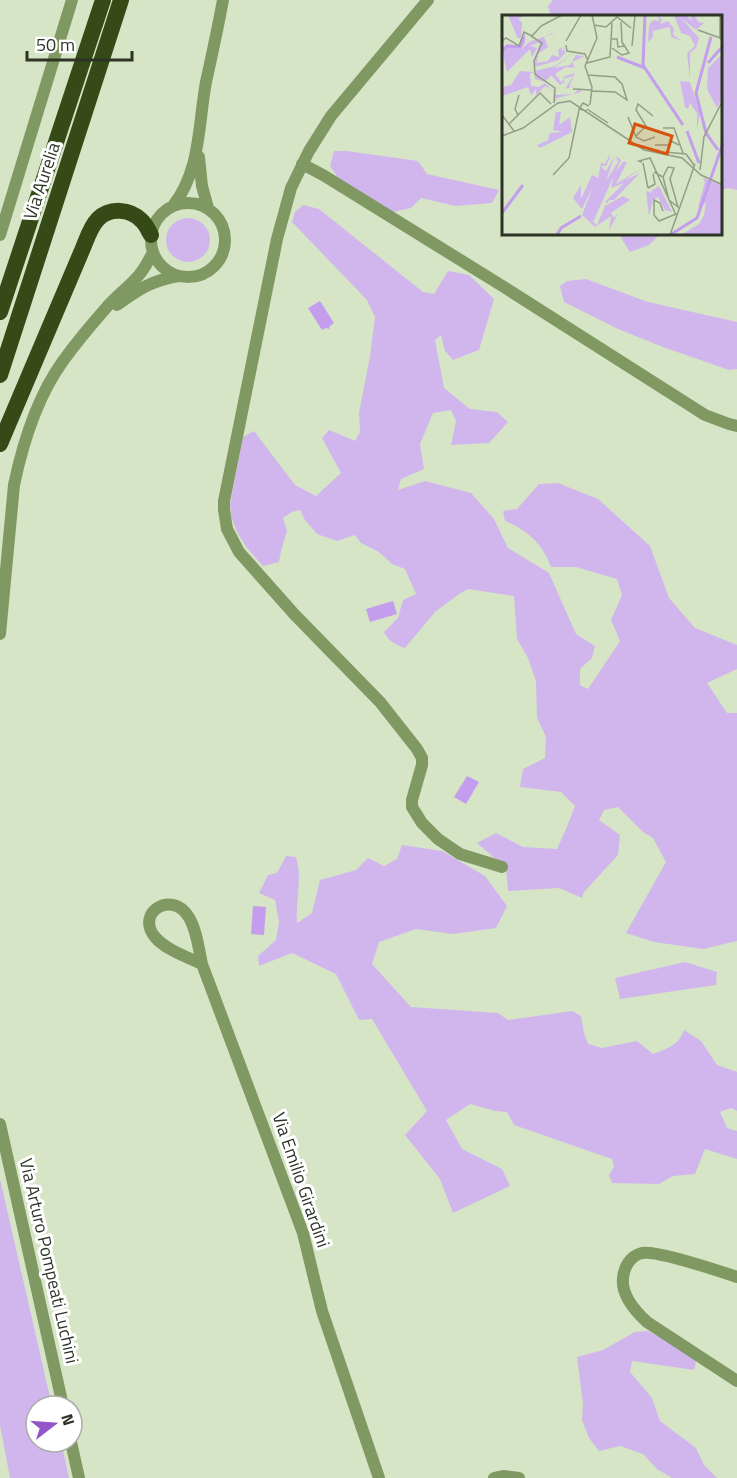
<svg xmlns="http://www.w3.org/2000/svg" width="737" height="1478" viewBox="0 0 737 1478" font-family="'Titillium Web',sans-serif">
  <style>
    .green { fill: #d1b6ee }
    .water { fill: #c49dee }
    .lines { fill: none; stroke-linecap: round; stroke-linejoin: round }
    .minor { stroke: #809963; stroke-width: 12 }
    .tertiary { stroke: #809963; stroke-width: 12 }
    .trunk { stroke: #354a16; stroke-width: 16 }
    .labels { text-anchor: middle; stroke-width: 6; stroke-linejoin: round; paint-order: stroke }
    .street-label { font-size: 18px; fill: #2d3327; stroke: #fff }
    .inset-river { fill: none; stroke: #c49dee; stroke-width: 3 }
    .inset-road { fill: none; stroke: #929e86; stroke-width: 1.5 }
    .view { fill: #d5550f; fill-opacity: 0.15; stroke: #d5550f; stroke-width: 3 }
    .inset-edge { fill: none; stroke: #2d3327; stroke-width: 3 }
  </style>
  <rect width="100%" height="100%" fill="#d6e5c6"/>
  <path class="green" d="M 553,0 L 737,0 L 737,190 L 728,188 L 721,190 L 720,16 L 551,16 L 548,6 Z
    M 334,151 L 347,151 L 418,161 L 427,174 L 499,190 L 492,203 L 455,206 L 421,198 L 411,208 L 393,212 L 339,179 L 330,166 Z
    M 303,205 L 319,209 L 423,292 L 434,294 L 448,271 L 469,275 L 494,299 L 479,350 L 453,360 L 445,351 L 441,335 L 435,340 L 444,388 L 470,409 L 497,412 L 508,422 L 489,443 L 451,445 L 456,421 L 451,410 L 433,413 L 420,444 L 424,469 L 401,479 L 398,490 L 425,481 L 471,493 L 494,519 L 508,548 L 549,573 L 576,634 L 595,646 L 592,658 L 580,669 L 580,685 L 588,689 L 620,641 L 611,620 L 622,595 L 617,579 L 576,567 L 551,567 C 543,544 527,530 505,521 L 503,511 L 517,509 L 539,484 L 558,483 L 598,499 L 650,546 L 669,598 L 695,628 L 737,645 L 737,669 L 707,683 L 727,713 L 737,713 L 737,941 L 703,949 L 654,942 L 626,933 L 666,862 L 653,838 L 643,832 L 618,807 L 604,810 L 599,820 L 620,835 L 618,855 L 584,892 L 582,898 L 559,888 L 508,891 L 506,868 L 477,843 L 496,833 L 523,847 L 557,849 L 566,829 L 575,806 L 561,792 L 520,787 L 523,769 L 545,758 L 546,737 L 537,718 L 536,681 L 528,658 L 517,639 L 514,596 L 468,589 L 459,594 L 435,612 L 405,648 C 396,645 388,641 384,632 L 398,618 L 403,600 L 416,594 L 405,569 L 392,564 L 379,552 L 361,543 L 355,535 L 337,541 L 317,534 L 305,520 L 300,510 L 292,512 L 283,518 L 287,531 L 281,551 L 279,562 L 263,566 L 247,548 L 237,532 L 231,516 L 230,504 L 243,437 L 254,431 L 295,485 L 316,496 L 341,473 L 322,438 L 329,430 L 355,441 L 360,432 L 359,413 L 370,356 L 375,317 L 367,300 L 292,222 L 295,212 Z
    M166 240a22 22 0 1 1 44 0a22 22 0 1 1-44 0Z
    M 622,234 L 660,234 L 649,245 L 630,252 L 621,238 Z
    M 586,279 L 648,302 L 737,322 L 737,369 L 729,370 L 663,347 L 618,329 L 564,302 L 560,286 L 567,281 Z
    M 402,845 L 442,851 L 485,876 L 507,906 L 496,928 L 453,934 L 416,929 L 379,942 L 372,964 L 411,1007 L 498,1013 L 508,1020 L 572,1011 L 581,1016 L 584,1033 L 588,1044 L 602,1048 L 637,1041 L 653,1054 C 668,1048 678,1046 684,1030 L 701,1041 L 717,1065 L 737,1072 L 737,1111 L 731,1108 L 720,1112 L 727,1128 L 737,1131 L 737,1159 L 705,1149 L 695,1174 L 673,1176 L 659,1184 L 612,1183 L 609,1175 L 614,1167 L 612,1159 L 514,1125 L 507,1112 L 495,1111 L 470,1104 L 446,1120 L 462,1149 L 502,1169 L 510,1186 L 453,1213 L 440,1179 L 405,1135 L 427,1111 L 372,1019 L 359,1020 L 336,974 L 292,953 L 259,966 L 258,956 L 276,940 L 279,922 L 275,900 L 259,893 L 268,875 L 277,873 L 286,856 L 296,857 C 303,878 295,902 297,923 L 312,913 L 320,880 L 356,870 L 368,858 L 384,866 L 397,859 Z
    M 685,962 L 717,972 L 716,985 L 620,999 L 615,978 Z
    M 0,1179 L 52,1406 L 36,1406 L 36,1442 L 61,1442 L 69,1478 L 10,1478 L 0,1425 Z
    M 648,1331 L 689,1352 L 696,1361 L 694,1370 L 632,1361 L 630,1372 L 652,1398 L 660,1421 L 696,1448 L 704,1465 L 717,1478 L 672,1478 L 657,1469 L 643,1454 L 620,1446 L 599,1451 L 589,1438 L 582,1420 L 583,1404 L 577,1357 L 603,1350 L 635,1332 Z"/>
  <path class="water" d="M 320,301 L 334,323 L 330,326 L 329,329 L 326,328 L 322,330 L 308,308 Z
    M 393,601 L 397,614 L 370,622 L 366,609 Z
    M 467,776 L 479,782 L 466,804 L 454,797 Z
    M 253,906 L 266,907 L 264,935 L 251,934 Z"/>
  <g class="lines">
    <path class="minor" d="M 428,0 L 331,116 L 309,151 L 291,188 L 277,239 L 224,501 L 224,510 L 227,529 L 239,552 L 295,615 L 380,702 L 417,749 L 422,758 L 422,765 L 412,800 L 412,807 L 422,823 L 438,839 L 460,854 L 502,867
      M 302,164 L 323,175 L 504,287 L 705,415 L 729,424 L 737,426
      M 202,964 C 187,957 166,950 155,937 C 135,913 171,890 188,916 C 196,927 199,950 202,964 L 303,1233 L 322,1311 L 379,1478
      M 737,1277 C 719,1271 657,1250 642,1253 C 630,1256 624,1267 623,1278 C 621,1295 635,1311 647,1322 L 737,1381
      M 494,1478 L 503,1476 L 519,1478"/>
    <path class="tertiary" d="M 199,157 L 202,186 L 208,208
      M151 240a37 37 0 1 1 74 0a37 37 0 1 1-74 0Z
      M 173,206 C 201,170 198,125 206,82 C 212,55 218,27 223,0
      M 0,235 L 72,0
      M 117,305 C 139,289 151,281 178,276
      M 0,634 L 14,485 C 23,442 37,397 63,361 C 76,343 91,325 106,308 C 116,296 129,287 139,275 C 145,268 149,260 153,252
      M 0,1124 L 63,1406
      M 71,1442 L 79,1478"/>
    <path class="trunk" d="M 0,312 L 103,0
      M 0,375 L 121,0
      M 0,444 L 83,248 C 87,238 91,226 98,219 C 110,207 130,209 141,220 C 146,224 148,230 151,235"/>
  </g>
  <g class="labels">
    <g class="street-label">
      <text transform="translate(42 181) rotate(-72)" y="6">Via Aurelia</text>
      <text transform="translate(301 1180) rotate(71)" y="6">Via Emilio Girardini</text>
      <text transform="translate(49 1261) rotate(77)" y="6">Via Arturo Pompeati Luchini</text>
    </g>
  </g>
  <g transform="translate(502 15)">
    <rect width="220" height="220" fill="#d6e5c6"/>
    <path d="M 6,0 L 23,0 L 16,4 L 20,7 L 19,22 L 16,24 ZM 155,0 L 160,0 L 157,1 L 160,5 L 158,9 L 166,6 L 172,14 L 171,20 L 180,26 L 169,22 L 168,12 L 151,16 L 151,8 L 151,22 L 146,27 L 147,10 L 151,5 L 158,6 ZM 172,0 L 184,0 L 190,6 L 188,0 L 193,0 L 196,7 L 202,8 L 194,15 L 179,3 L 197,23 L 194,33 L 188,38 L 188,65 L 185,38 L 193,31 L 188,21 L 179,18 ZM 23,17 L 23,28 L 19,35 L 27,27 L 50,19 L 43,17 L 52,19 L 42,22 L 46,32 L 36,39 L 35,48 L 46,46 L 50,40 L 57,42 L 56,35 L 59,32 L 61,37 L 62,30 L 63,38 L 57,45 L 33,52 L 33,56 L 53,51 L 72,37 L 52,53 L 68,50 L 74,40 L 83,41 L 70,47 L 73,53 L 64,52 L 53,59 L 60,68 L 61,63 L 63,61 L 73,58 L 67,72 L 78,69 L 63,74 L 71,61 L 61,64 L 63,67 L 58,70 L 49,60 L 43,67 L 33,64 L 32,46 L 38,27 L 28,31 L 35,33 L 30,42 L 28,34 L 5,57 L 0,35 L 6,29 L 18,31 ZM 220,39 L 220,83 L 215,93 L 205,74 L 206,53 ZM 18,56 L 31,57 L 28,59 L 29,71 L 37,72 L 43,68 L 55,80 L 71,79 L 78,73 L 79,77 L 55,83 L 52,88 L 52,76 L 43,71 L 34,80 L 34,74 L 29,80 L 26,72 L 0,81 L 0,72 L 9,70 ZM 178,66 L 188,67 L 198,98 L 195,114 L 195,98 L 188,88 L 186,94 L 183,92 ZM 54,97 L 59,97 L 57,110 L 68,102 L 70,117 L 38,133 L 35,130 L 46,125 L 48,118 L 60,117 L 51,115 ZM 108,139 L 108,142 L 104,151 L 99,151 L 104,156 L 113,140 L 104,166 L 116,147 L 114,141 L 119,145 L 91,207 L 95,210 L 103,191 L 121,181 L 128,185 L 109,198 L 112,203 L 116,198 L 107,216 L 109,201 L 93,212 L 80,200 L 91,172 L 80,194 L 71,183 L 79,170 L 79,184 L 90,160 L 96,163 L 99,148 L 103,149 ZM 121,147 L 125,147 L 114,169 L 138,154 L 122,166 L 138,158 L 112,185 L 107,185 L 106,188 L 103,187 L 122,168 L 109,173 L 112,159 ZM 201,163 L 220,170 L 220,220 L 179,220 L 197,209 L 202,200 L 204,188 L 196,192 L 203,167 ZM 157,171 L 170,197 L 163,195 L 156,182 L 151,185 L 147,201 L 144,176 L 150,178 L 149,176 Z" fill="#d1b6ee"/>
    <path class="inset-river" d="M 143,0 L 141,50 L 181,110M 209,22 L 194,78 L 204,118 L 216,135M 0,36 L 5,31 L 18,32 L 22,22M 115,42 L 143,53M 206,48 L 221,31M 185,116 L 197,148M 0,198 L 21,170M 55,220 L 59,213 L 79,201M 168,220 L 195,203 L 221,128"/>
    <path class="inset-road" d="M 92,10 L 104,12 L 115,2 L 129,13M 196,15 L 221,24M 29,21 L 40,28 L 32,46 L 33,59 L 53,73 L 52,88M 218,22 L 218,0M 110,24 L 115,24 L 116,32 L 122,31M 0,26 L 4,23 L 17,31 L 22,17 L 30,21 L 39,11 L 60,0M 64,26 L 79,0M 64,30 L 65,36 L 83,39 L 85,44M 130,31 L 133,0M 110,33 L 120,40 L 127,38 L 120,27 L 119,7M 85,48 L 108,42 L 110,8M 86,60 L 113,62 L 120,69 L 125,85 L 113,77 L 90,76M 71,74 L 90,75M 88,90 L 90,72 L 83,51 L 95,23 L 90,0M 85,94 L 106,108M 85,96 L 77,94 L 81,88 L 87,91M 0,100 L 12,116M 16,100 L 13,94 L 17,80M 126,102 L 134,122 L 142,126 L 153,122M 7,109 L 38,78 L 49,89M 161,113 L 172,113 L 181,138M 0,121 L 21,113 L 56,88 L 68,86 L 142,135 L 180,143 L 199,160 L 221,170M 134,121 L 144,111 L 134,95 L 136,89 L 151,101M 153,130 L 168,130 L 169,126 L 177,130M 163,137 L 184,139 L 192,150M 140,147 L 137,146 L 148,143 L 174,200M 141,148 L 146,173M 198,155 L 202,122 L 221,85M 152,157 L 161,162 L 167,185 L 176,192 L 168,164 L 172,153 L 166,152 L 161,162M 51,160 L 67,143 L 77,95M 146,173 L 153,169 L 151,159M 161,196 L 158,188 L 152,185 L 152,200 L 157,206 L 174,199M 168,220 L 193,149"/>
    <path class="view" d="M 133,109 L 170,121 L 165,139 L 127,128 Z"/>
    <rect width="220" height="220" class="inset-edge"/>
  </g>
  <g transform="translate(54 1424) rotate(73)"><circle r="28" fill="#ffffff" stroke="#abada9" stroke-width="1.5"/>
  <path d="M0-4.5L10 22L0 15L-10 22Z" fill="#9455cb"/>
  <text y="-9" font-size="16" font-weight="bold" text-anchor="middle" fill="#2d3327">N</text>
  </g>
  <path d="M27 51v9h105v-9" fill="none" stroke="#2d3327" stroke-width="3"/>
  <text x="36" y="51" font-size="18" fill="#2d3327" stroke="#ffffff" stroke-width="4.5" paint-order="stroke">50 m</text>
</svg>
